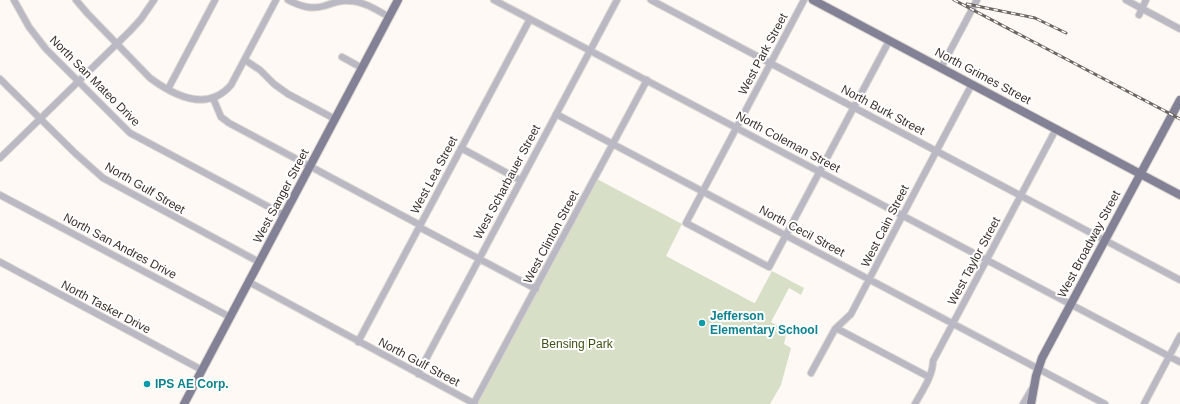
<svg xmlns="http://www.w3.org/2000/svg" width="1180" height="404" viewBox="0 0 1180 404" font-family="Helvetica,sans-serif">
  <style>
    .green { fill: #d7dfc6 }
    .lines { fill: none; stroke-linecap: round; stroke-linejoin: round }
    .minor-casing { stroke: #dbd5d0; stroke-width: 8 }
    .major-casing { stroke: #dbd5d0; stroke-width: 10 }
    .minor { stroke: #b9b8c3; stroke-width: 6 }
    .major { stroke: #838195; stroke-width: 8 }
    .rail-casing { stroke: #6d655f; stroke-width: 3 }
    .rail { stroke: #fff; stroke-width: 1.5; stroke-dasharray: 4.5; stroke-linecap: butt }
    .culture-dot { fill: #0f9aa8; stroke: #fff; stroke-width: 1.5 }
    .labels { text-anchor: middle; stroke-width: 4; stroke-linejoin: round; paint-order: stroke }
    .street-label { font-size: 12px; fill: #393029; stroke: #fff }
    .culture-label { font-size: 12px; font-weight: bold; fill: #0d838f; stroke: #fff; text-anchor: start }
    .park-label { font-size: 12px; fill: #415015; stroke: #fff }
  </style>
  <rect width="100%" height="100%" fill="#fef9f5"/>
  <path class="green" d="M 597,179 L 682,224 L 666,256 L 754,303 L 755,303 L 772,271 L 804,288 L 801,295 L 789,288 L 771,322 L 787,331 L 784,344 L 791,348 L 781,385 L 770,404 L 477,404 Z"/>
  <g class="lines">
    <defs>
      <path id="minor" d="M 14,0 L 29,27 L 46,49 L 130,133 L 284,215
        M 76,0 L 87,13 L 150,78 C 173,95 207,113 231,85 L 276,0
        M 288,0 C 300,6 311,10 324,6 C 333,3 340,0 349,1 C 363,1 377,10 389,17
        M 494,0 L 1180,362
        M 651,0 L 1180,280
        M 804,0 L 686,223 L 769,267 L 889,41
        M 1126,0 L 1180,29
        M 1139,15 L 1146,0
        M 342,57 L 362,68
        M 245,60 L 260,70 L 274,84 L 288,94 L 335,119
        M 941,68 L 977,0
        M 0,79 L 76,154 L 103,178 L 259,262
        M 168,89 L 215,0
        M 213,98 L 221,117 L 229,123 L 420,225
        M 556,114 L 1105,404
        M 461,148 L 520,180
        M 0,158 L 130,31 L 141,19 L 154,0
        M 0,195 L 230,317
        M 419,227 L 536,289
        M 0,262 L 202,370
        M 249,282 L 475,404
        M 836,328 L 929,377
        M 358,342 L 530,19
        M 811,373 L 835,329 L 851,314 L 920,182 L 972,84
        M 418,374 L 617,0
        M 474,403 L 647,80
        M 915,404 C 922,391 933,376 933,361 L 1056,129
        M 1023,404 L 1033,387
        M 1144,404 L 1180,336"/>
      <path id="major" d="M 813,0 L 1180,195
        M 184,404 L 398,0
        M 1031,404 L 1036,376 L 1042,358 L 1180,100"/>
    </defs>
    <use href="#minor" class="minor-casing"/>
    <use href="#major" class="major-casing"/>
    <use href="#minor" class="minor"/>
    <use href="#major" class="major"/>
    <defs>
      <path id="rail" d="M 954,0 L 1180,119
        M 967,4 L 1035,18 L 1066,33"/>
    </defs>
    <use href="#rail" class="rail-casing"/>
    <use href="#rail" class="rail"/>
  </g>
  <g class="culture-dot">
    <circle cx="702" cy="323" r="4"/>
    <circle cx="147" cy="384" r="4"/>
  </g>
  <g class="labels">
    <g class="street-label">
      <text transform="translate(763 54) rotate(-62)" y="4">West Park Street</text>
      <text transform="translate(983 76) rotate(28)" y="4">North Grimes Street</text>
      <text transform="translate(95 81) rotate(45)" y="4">North San Mateo Drive</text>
      <text transform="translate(883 110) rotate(28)" y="4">North Burk Street</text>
      <text transform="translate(788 142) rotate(28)" y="4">North Coleman Street</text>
      <text transform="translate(434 175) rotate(-62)" y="4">West Lea Street</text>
      <text transform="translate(507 182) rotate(-62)" y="4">West Scharbauer Street</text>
      <text transform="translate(145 188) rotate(30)" y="4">North Gulf Street</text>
      <text transform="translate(281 196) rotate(-62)" y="4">West Sanger Street</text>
      <text transform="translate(885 226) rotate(-63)" y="4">West Cain Street</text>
      <text transform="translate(802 231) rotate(28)" y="4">North Cecil Street</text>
      <text transform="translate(551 237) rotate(-62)" y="4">West Clinton Street</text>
      <text transform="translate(1089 244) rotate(-62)" y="4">West Broadway Street</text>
      <text transform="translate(120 246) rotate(28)" y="4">North San Andres Drive</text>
      <text transform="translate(974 261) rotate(-62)" y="4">West Taylor Street</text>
      <text transform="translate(106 307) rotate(28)" y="4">North Tasker Drive</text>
      <text transform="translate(419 362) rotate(28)" y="4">North Gulf Street</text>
    </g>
    <g class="culture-label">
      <text x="710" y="320">Jefferson<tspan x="710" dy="14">Elementary School</tspan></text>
      <text x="155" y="388">IPS AE Corp.</text>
    </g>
    <g class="park-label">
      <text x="577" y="348">Bensing Park</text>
    </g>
  </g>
</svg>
